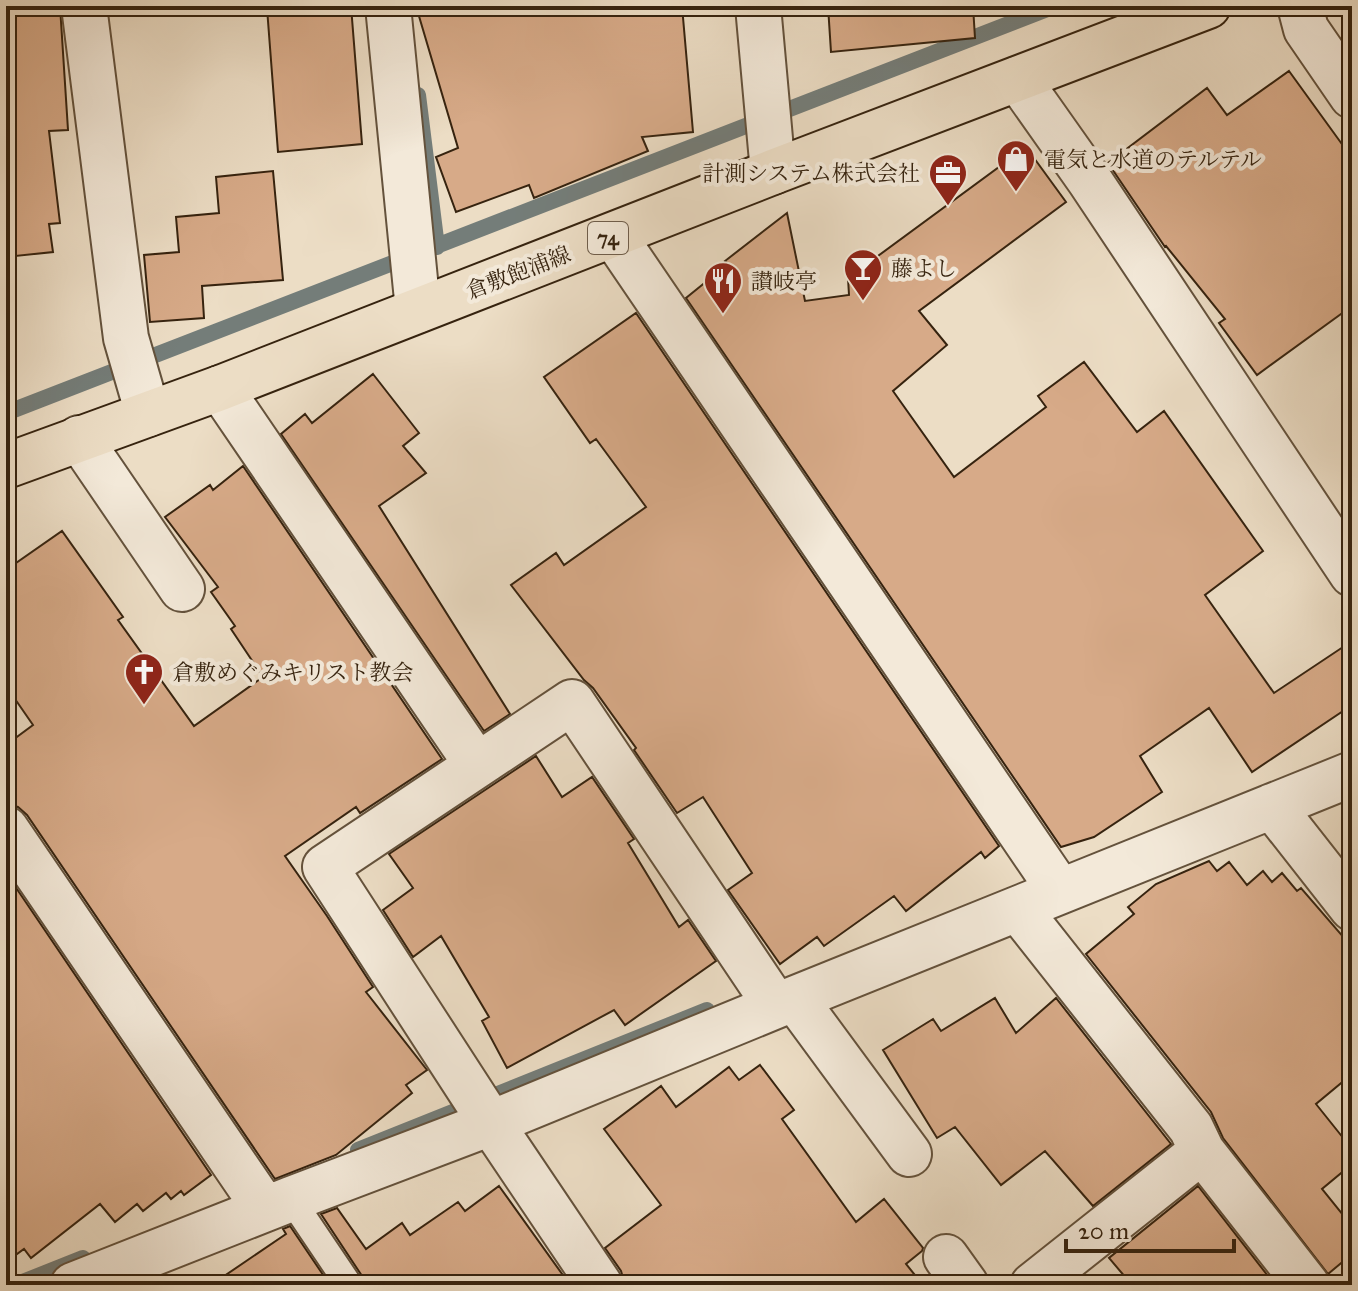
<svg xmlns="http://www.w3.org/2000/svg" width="1358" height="1291" viewBox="0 0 1358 1291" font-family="'IM FELL Great Primer','Noto Serif JP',serif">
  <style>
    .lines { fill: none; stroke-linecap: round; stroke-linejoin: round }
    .stream { stroke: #747d79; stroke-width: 16 }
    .building { fill: #d7aa88; stroke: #36230f; stroke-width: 2 }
    .lane-casing { stroke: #64523c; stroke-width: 30 }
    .street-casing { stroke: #64523c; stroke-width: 48 }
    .primary-casing { stroke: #36230f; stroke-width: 48 }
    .lane { stroke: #f3e9d9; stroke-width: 26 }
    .street { stroke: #f3e9d9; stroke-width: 44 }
    .primary { stroke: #ecddc5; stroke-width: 44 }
    .labels { text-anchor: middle; stroke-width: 8; stroke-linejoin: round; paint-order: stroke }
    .shield { fill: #f3e9d9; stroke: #6f5e4c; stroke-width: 2 }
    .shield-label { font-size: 20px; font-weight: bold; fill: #36230f }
    .poi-label { font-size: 22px; fill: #36230f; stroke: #f3e9d9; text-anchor: start }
    .street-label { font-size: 22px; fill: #36230f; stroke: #f3e9d9 }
  </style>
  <rect width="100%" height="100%" fill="#ecddc5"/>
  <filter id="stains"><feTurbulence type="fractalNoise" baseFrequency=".0025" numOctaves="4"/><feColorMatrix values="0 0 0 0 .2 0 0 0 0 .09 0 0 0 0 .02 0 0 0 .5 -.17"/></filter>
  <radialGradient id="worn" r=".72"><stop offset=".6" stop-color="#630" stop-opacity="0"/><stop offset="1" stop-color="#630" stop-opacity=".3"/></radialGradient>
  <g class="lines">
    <path class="stream" d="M 418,95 L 437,247
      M 6,413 L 1055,6
      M 358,1150 L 707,1010
      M 15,1285 L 83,1258"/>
  </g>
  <path class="building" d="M 6,6 L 60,6 L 68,130 L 49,131 L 60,223 L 49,224 L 53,252 L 6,257 Z
    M 296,6 L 351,6 L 362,144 L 278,152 L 267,8 Z
    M 416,6 L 682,6 L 693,132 L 642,137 L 648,151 L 534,198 L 529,185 L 456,212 L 436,157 L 458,148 Z
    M 828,6 L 973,6 L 975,38 L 831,52 Z
    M 1289,71 L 1352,158 L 1352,306 L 1257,375 L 1219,323 L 1225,319 L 1166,246 L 1165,247 L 1108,163 L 1207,88 L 1227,115 Z
    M 1026,147 L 1066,202 L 919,311 L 947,345 L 893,391 L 954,477 L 1046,407 L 1038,396 L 1084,362 L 1137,432 L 1164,411 L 1263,551 L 1205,595 L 1274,693 L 1352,641 L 1352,705 L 1252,772 L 1209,708 L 1140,756 L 1162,792 L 1094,837 L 1061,847 L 686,298 L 728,264 L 725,261 L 787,213 L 805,301 L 849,295 L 848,278 Z
    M 273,171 L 283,280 L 202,286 L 204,318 L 150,322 L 144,255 L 179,252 L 176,217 L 219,213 L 216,177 Z
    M 636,313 L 999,846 L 985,858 L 981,852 L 906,911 L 894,896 L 824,946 L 817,937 L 780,964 L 728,890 L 752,873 L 703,797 L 677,813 L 634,750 L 636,748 L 593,688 L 584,680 L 511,585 L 556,553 L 564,565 L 646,507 L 596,439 L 590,443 L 544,377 Z
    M 373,374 L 419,433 L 403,446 L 426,473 L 379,506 L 510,714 L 484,731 L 281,434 L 305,414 L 312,423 Z
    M 243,466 L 442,759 L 360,813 L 356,807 L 285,856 L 327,916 L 373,987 L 366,992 L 427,1070 L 406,1085 L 412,1093 L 336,1155 L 275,1179 L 27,815 L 18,807 L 6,804 L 6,745 L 33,725 L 6,686 L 6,570 L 62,531 L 123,617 L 118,620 L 194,726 L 263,677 L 231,629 L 235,626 L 211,592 L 218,587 L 165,517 L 210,485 L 213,490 Z
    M 536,756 L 562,797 L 592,777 L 634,839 L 628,843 L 679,927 L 688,920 L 716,961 L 625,1025 L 614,1010 L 507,1068 L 482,1021 L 489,1017 L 441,936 L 413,957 L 383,910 L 413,888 L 389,854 Z
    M 1209,861 L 1217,871 L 1229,862 L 1247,885 L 1263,871 L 1272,882 L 1282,873 L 1297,891 L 1301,888 L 1352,947 L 1352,1074 L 1316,1104 L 1352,1149 L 1352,1164 L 1322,1189 L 1352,1226 L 1352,1254 L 1328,1274 L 1223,1138 L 1211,1112 L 1086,954 L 1134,914 L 1128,907 L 1156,884 Z
    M 6,873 L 211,1175 L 184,1195 L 181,1191 L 171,1199 L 166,1193 L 143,1211 L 137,1204 L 115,1222 L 100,1204 L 31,1258 L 24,1249 L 6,1262 Z
    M 995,998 L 1016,1033 L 1056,998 L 1171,1144 L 1093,1206 L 1045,1151 L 1001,1185 L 955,1127 L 937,1138 L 883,1050 L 933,1019 L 941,1031 Z
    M 760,1065 L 794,1110 L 782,1119 L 856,1222 L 884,1199 L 923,1248 L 922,1251 L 906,1264 L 923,1285 L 625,1285 L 621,1271 L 605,1248 L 661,1205 L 604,1129 L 661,1086 L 676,1107 L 729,1067 L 739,1080 Z
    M 499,1186 L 570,1285 L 365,1285 L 362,1276 L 321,1214 L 337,1208 L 366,1249 L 402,1223 L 410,1235 L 458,1202 L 465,1211 Z
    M 1198,1186 L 1275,1285 L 1132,1285 L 1109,1258 Z
    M 290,1226 L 330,1285 L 211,1285 L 286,1234 L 283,1229 Z"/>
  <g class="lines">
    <defs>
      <path id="lane" d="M 291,1199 L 349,1285"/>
      <path id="street" d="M 84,6 L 126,338 L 148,414
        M 388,6 L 418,310
        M 758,6 L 773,172
        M 1300,6 L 1306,29 L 1352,96
        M 1018,79 L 1090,181 L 1352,574
        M 614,236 L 1060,891
        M 220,388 L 477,765
        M 79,438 L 182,589
        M 1272,806 L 1352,908
        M 6,829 L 265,1209
        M 1018,909 L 1191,1128 L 1202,1151 L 1307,1285
        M 795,999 L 909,1154
        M 946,1257 L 966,1285
        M 73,1285 L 291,1199 L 491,1123 L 776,1006 L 1352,774
        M 600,1285 L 491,1123 L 325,867 L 572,702 L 776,1006
        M 1033,1285 L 1202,1151"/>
      <path id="primary" d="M 6,466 L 220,388 L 773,172 L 1208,6"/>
    </defs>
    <use href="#lane" class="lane-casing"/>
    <use href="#street" class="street-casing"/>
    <use href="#primary" class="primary-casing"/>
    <use href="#lane" class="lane"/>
    <use href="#street" class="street"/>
    <use href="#primary" class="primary"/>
  </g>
  <defs>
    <symbol id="shop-pin" viewBox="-11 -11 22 30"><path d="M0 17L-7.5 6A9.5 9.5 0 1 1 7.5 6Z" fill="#8f2418" stroke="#f3e9d9"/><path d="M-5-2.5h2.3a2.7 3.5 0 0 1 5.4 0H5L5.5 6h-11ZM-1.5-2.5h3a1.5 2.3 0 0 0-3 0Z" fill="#fff"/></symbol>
    <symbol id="office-pin" viewBox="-11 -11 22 30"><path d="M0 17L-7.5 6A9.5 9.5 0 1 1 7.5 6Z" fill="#8f2418" stroke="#f3e9d9"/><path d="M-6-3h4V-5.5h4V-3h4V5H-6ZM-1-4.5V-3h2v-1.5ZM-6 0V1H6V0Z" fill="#fff"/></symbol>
    <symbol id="bar-pin" viewBox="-11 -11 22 30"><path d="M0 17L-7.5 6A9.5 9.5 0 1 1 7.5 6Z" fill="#8f2418" stroke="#f3e9d9"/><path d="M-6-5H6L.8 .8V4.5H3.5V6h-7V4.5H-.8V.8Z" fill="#fff"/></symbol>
    <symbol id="restaurant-pin" viewBox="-11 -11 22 30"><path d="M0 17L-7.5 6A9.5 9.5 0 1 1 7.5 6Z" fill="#8f2418" stroke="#f3e9d9"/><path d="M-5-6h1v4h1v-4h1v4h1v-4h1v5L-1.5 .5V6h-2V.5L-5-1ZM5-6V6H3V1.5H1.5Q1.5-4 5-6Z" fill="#fff"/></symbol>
    <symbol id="church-pin" viewBox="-11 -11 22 30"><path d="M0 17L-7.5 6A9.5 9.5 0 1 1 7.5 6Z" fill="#8f2418" stroke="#f3e9d9"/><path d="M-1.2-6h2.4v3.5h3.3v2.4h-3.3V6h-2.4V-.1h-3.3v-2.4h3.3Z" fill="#fff"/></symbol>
  </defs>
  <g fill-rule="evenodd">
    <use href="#shop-pin" x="994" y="137" width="44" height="60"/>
    <use href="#office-pin" x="926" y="151" width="44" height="60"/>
    <use href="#bar-pin" x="841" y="246" width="44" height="60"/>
    <use href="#restaurant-pin" x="701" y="259" width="44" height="60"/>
    <use href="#church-pin" x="122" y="650" width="44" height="60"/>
  </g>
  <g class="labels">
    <rect class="shield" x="588" y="222" width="40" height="32" rx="6"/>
    <g class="shield-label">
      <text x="608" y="245">74</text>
    </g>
    <g class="poi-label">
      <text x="1044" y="167">電気と水道のテルテル</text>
      <text x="920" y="181" text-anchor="end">計測システム株式会社</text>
      <text x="891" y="276">藤よし</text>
      <text x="751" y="289">讃岐亭</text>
      <text x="172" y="680">倉敷めぐみキリスト教会</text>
    </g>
    <g class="street-label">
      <text transform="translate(518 272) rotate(-21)" y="8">倉敷飽浦線</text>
    </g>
  </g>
  <rect width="1358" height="1291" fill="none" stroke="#ecddc5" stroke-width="32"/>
  <rect x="8" y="8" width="1342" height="1275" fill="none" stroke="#36230f" stroke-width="4"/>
  <rect x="16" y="16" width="1326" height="1259" fill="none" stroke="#36230f" stroke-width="2"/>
  <path d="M1066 1239v12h168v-12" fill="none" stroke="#36230f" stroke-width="4"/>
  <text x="1078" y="1239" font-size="24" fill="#36230f" stroke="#f3e9d9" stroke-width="6" paint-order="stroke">20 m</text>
  <rect width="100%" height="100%" filter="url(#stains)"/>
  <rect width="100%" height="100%" fill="url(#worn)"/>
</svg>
